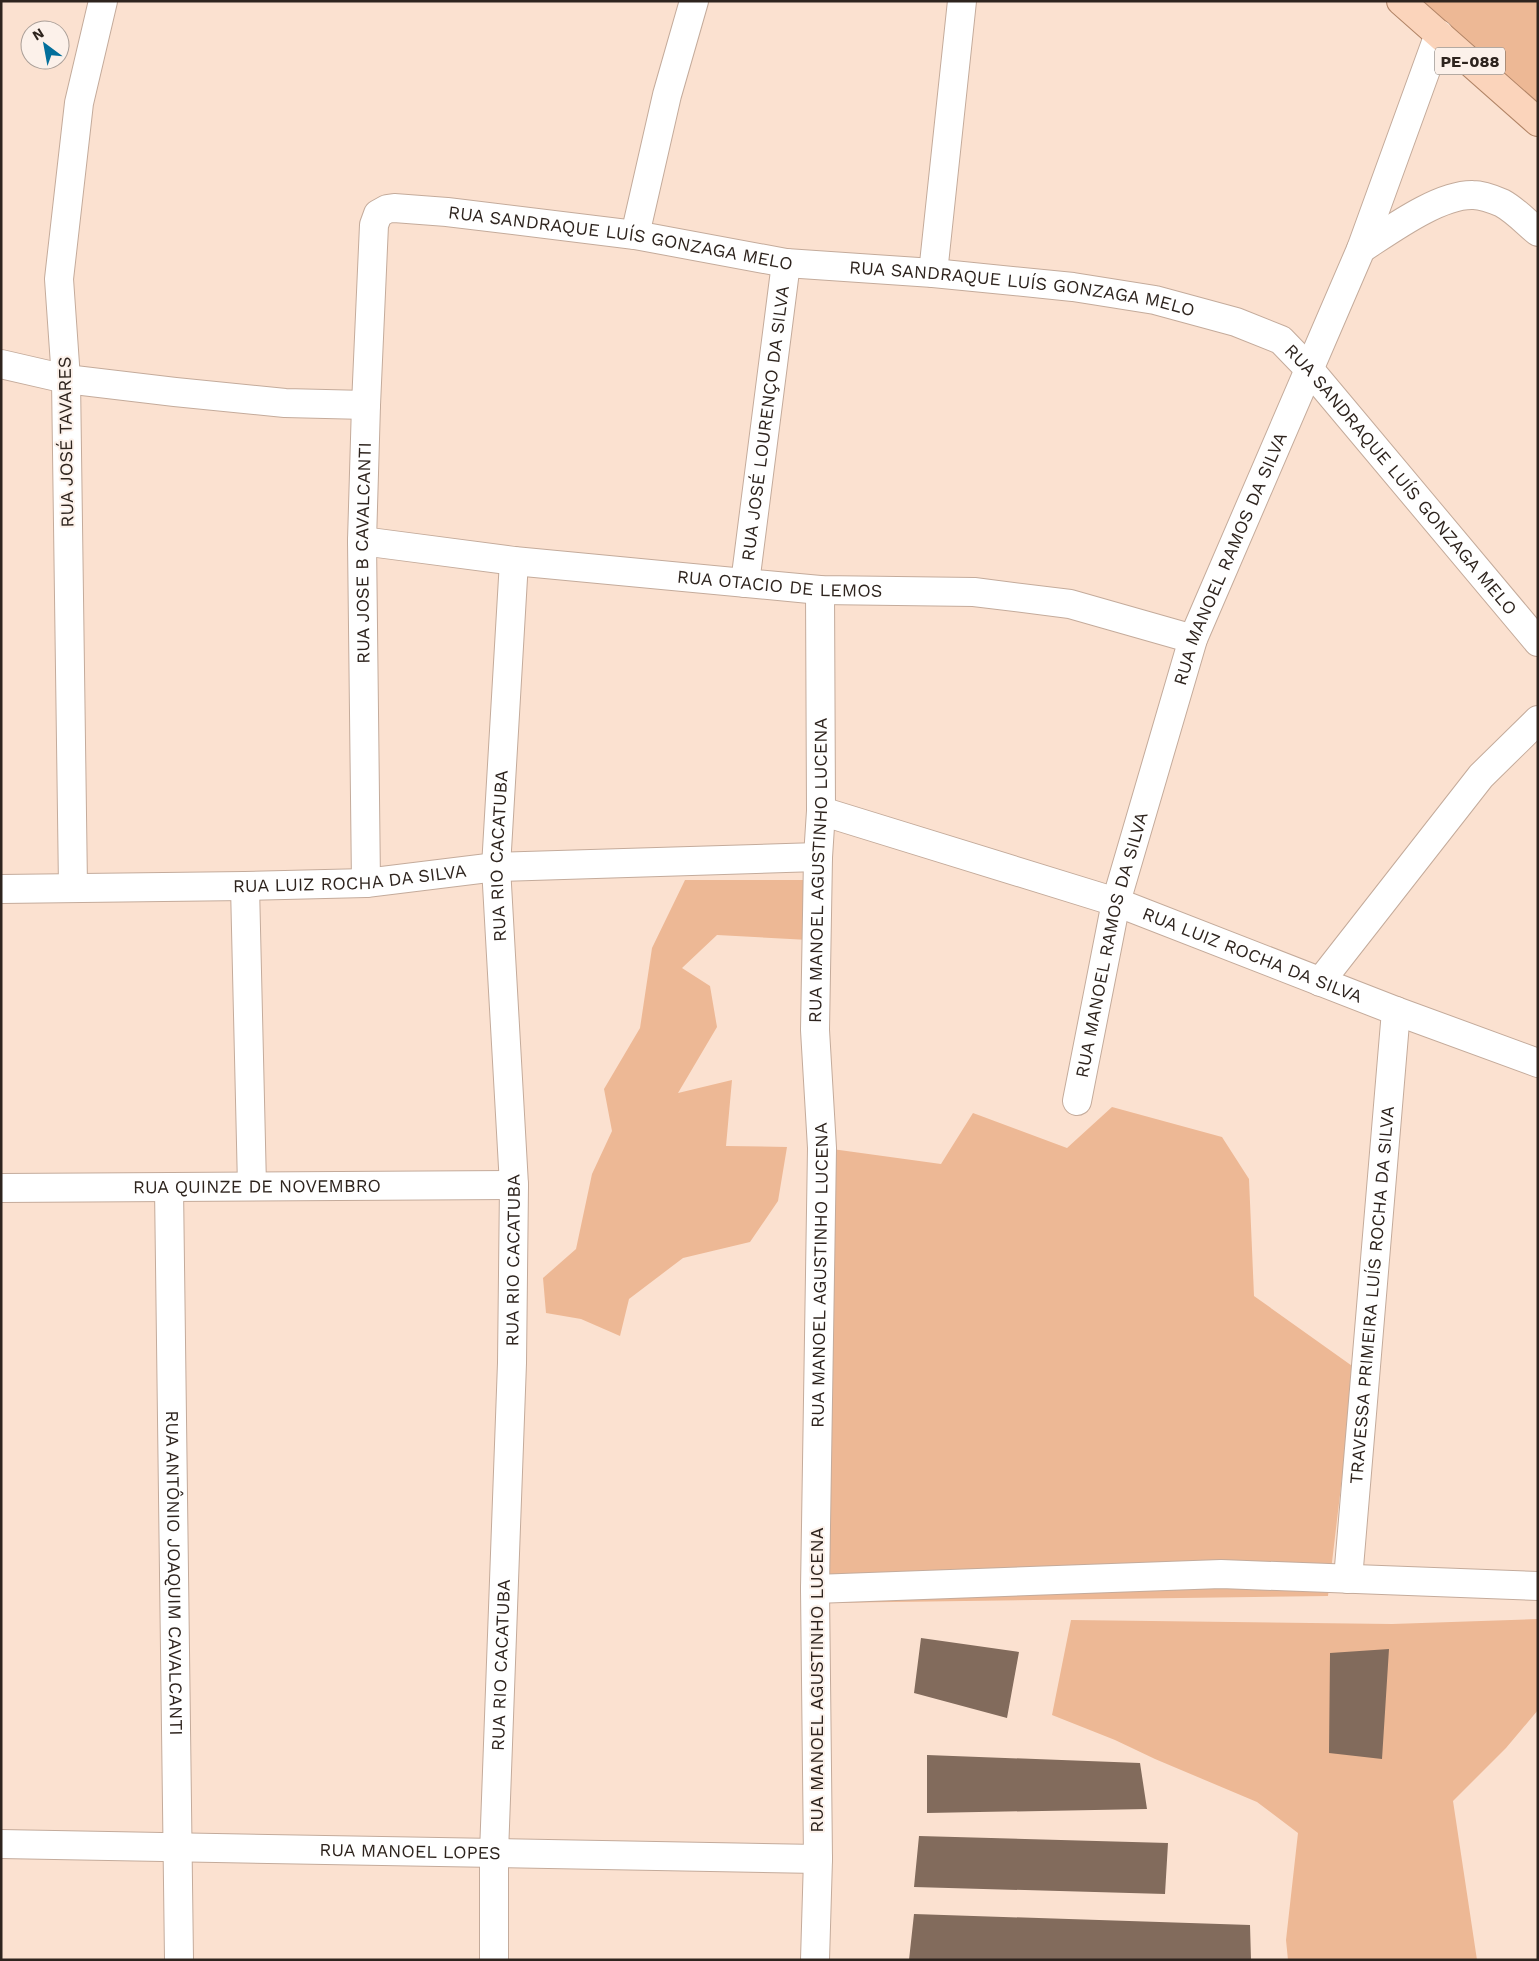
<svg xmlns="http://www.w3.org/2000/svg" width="1539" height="1961" viewBox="0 0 1539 1961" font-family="'Work Sans',sans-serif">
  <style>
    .green { fill: #edb895 }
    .building { fill: #826b5c }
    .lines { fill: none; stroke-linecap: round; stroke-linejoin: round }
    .street-casing { stroke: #c4ab9b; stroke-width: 30 }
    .primary-casing { stroke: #b18466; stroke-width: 30 }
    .street { stroke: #fff; stroke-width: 28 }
    .primary { stroke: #fbd4bb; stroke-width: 28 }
    .labels { text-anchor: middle; stroke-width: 4; stroke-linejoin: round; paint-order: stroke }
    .shield { fill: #fcf1ea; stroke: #6c625b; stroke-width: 1 }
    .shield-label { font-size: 16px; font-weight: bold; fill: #2e241e }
    .street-label { font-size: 18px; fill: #2e241e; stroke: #fcf1ea }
  </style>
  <rect width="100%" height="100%" fill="#fbe1d0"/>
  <path class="green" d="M 1410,1 L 1538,1 L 1538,123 Z
    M 685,880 L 819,880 L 809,940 L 717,935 L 682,968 L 710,986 L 717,1027 L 678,1093 L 732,1080 L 726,1146 L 787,1147 L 778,1201 L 750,1242 L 683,1258 L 629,1299 L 620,1336 L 581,1319 L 546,1313 L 543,1278 L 576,1249 L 592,1174 L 612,1131 L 604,1089 L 640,1028 L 652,948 Z
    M 1112,1107 L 1222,1137 L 1249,1179 L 1254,1296 L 1355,1368 L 1328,1596 L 821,1603 L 832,1149 L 941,1164 L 973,1113 L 1067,1148 Z
    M 1538,1619 L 1538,1710 L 1506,1748 L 1453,1801 L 1477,1960 L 1288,1960 L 1286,1940 L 1298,1833 L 1257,1802 L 1155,1759 L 1115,1740 L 1052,1715 L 1071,1620 L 1392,1624 Z"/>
  <path class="building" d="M 921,1638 L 1019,1652 L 1007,1718 L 914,1693 Z
    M 1389,1649 L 1382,1759 L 1329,1753 L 1330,1653 Z
    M 927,1755 L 1140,1763 L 1147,1809 L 927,1813 Z
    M 919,1836 L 1168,1843 L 1165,1894 L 914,1887 Z
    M 914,1914 L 1250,1925 L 1251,1960 L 909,1960 Z"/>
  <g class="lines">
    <defs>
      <g id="street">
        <path d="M 635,235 L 667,95 L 694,1"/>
        <path d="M 1361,249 C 1389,231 1439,194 1473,195 C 1481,195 1495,200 1502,203 C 1515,210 1527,223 1538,232"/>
        <path d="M 933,273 L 962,1"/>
        <path d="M 1,364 L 66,379 L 175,392 L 285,403 L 366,405"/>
        <path id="s1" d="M 362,541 L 514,561 L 820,590 L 974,592 L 1070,604 L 1193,639"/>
        <path id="s2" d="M 745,583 L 786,263"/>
        <path id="s3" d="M 821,811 L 1116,902 L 1396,1011 L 1538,1063"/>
        <path id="s4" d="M 366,883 L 362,541 L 366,405 L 374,225 L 378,214 L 387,209 L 394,208 L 447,212 L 635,235 L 786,263 L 933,273 L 1073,287 L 1155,300 L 1236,322 L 1281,340 L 1310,370 L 1538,642"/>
        <path d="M 245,886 L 252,1186"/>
        <path d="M 73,887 L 66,379 L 59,279 L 79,103 L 103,1"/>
        <path id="s5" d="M 1,889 L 245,886 L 366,883 L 496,867 L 818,857"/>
        <path d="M 1320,982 L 1481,776 L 1538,720"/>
        <path id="s6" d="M 1077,1101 L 1116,902 L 1193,639 L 1361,249 L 1439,34"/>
        <path id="s7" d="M 169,1187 L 179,1960"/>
        <path id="s8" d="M 1,1188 L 514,1185"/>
        <path id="s9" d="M 1348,1579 L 1396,1011"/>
        <path d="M 815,1589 L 1221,1574 L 1538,1586"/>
        <path id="s10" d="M 1,1844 L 818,1859"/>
        <path id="s11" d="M 494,1960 L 494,1853 L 512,1363 L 514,1185 L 496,867 L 514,561"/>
        <path id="s12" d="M 815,1960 L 818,1859 L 815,1589 L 822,1148 L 815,1030 L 818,857 L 821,811 L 820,590"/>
      </g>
      <path id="primary" d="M 1401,1 L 1538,122"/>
    </defs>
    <use href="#street" class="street-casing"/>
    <use href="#primary" class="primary-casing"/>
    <use href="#street" class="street"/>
    <use href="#primary" class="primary"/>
  </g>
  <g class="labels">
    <rect class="shield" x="1435" y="47.5" width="70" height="27" rx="4"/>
    <g class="shield-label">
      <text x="1470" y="67">PE-088</text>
    </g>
    <g class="street-label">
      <text dy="6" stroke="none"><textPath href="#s4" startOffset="916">RUA SANDRAQUE LUÍS GONZAGA MELO</textPath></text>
      <text dy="6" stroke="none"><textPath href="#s4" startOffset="1321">RUA SANDRAQUE LUÍS GONZAGA MELO</textPath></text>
      <text dy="6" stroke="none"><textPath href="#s2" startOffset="161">RUA JOSÉ LOURENÇO DA SILVA</textPath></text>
      <text transform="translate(66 442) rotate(-91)" y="6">RUA JOSÉ TAVARES</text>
      <text dy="6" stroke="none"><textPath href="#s4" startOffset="1771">RUA SANDRAQUE LUÍS GONZAGA MELO</textPath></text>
      <text dy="6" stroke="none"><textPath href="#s4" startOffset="330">RUA JOSE B CAVALCANTI</textPath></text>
      <text dy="6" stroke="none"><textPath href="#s6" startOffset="565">RUA MANOEL RAMOS DA SILVA</textPath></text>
      <text dy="6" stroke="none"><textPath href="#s1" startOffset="420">RUA OTACIO DE LEMOS</textPath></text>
      <text dy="6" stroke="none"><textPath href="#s11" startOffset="1105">RUA RIO CACATUBA</textPath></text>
      <text dy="6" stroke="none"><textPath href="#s12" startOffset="1090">RUA MANOEL AGUSTINHO LUCENA</textPath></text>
      <text dy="6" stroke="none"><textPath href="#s5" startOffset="349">RUA LUIZ ROCHA DA SILVA</textPath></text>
      <text dy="6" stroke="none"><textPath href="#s6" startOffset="160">RUA MANOEL RAMOS DA SILVA</textPath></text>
      <text dy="6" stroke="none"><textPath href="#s3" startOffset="455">RUA LUIZ ROCHA DA SILVA</textPath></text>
      <text dy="6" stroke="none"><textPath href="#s8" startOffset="256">RUA QUINZE DE NOVEMBRO</textPath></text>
      <text dy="6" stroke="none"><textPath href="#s11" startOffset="700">RUA RIO CACATUBA</textPath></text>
      <text dy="6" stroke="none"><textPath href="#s12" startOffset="685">RUA MANOEL AGUSTINHO LUCENA</textPath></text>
      <text dy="6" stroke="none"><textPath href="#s9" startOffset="285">TRAVESSA PRIMEIRA LUÍS ROCHA DA SILVA</textPath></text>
      <text dy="6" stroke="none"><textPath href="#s7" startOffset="386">RUA ANTÔNIO JOAQUIM CAVALCANTI</textPath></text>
      <text dy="6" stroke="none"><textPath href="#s11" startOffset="295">RUA RIO CACATUBA</textPath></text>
      <text transform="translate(817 1680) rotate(-90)" y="6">RUA MANOEL AGUSTINHO LUCENA</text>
      <text dy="6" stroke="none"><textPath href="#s10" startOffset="409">RUA MANOEL LOPES</textPath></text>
    </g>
  </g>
  <rect width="1539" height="1961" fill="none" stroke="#2e241e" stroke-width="5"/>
  <g transform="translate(45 45) rotate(328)"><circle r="24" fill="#fcf1ea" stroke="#aa9f98"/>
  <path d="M0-4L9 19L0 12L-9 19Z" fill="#036f9b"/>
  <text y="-8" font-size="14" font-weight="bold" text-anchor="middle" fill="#2e241e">N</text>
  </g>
</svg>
